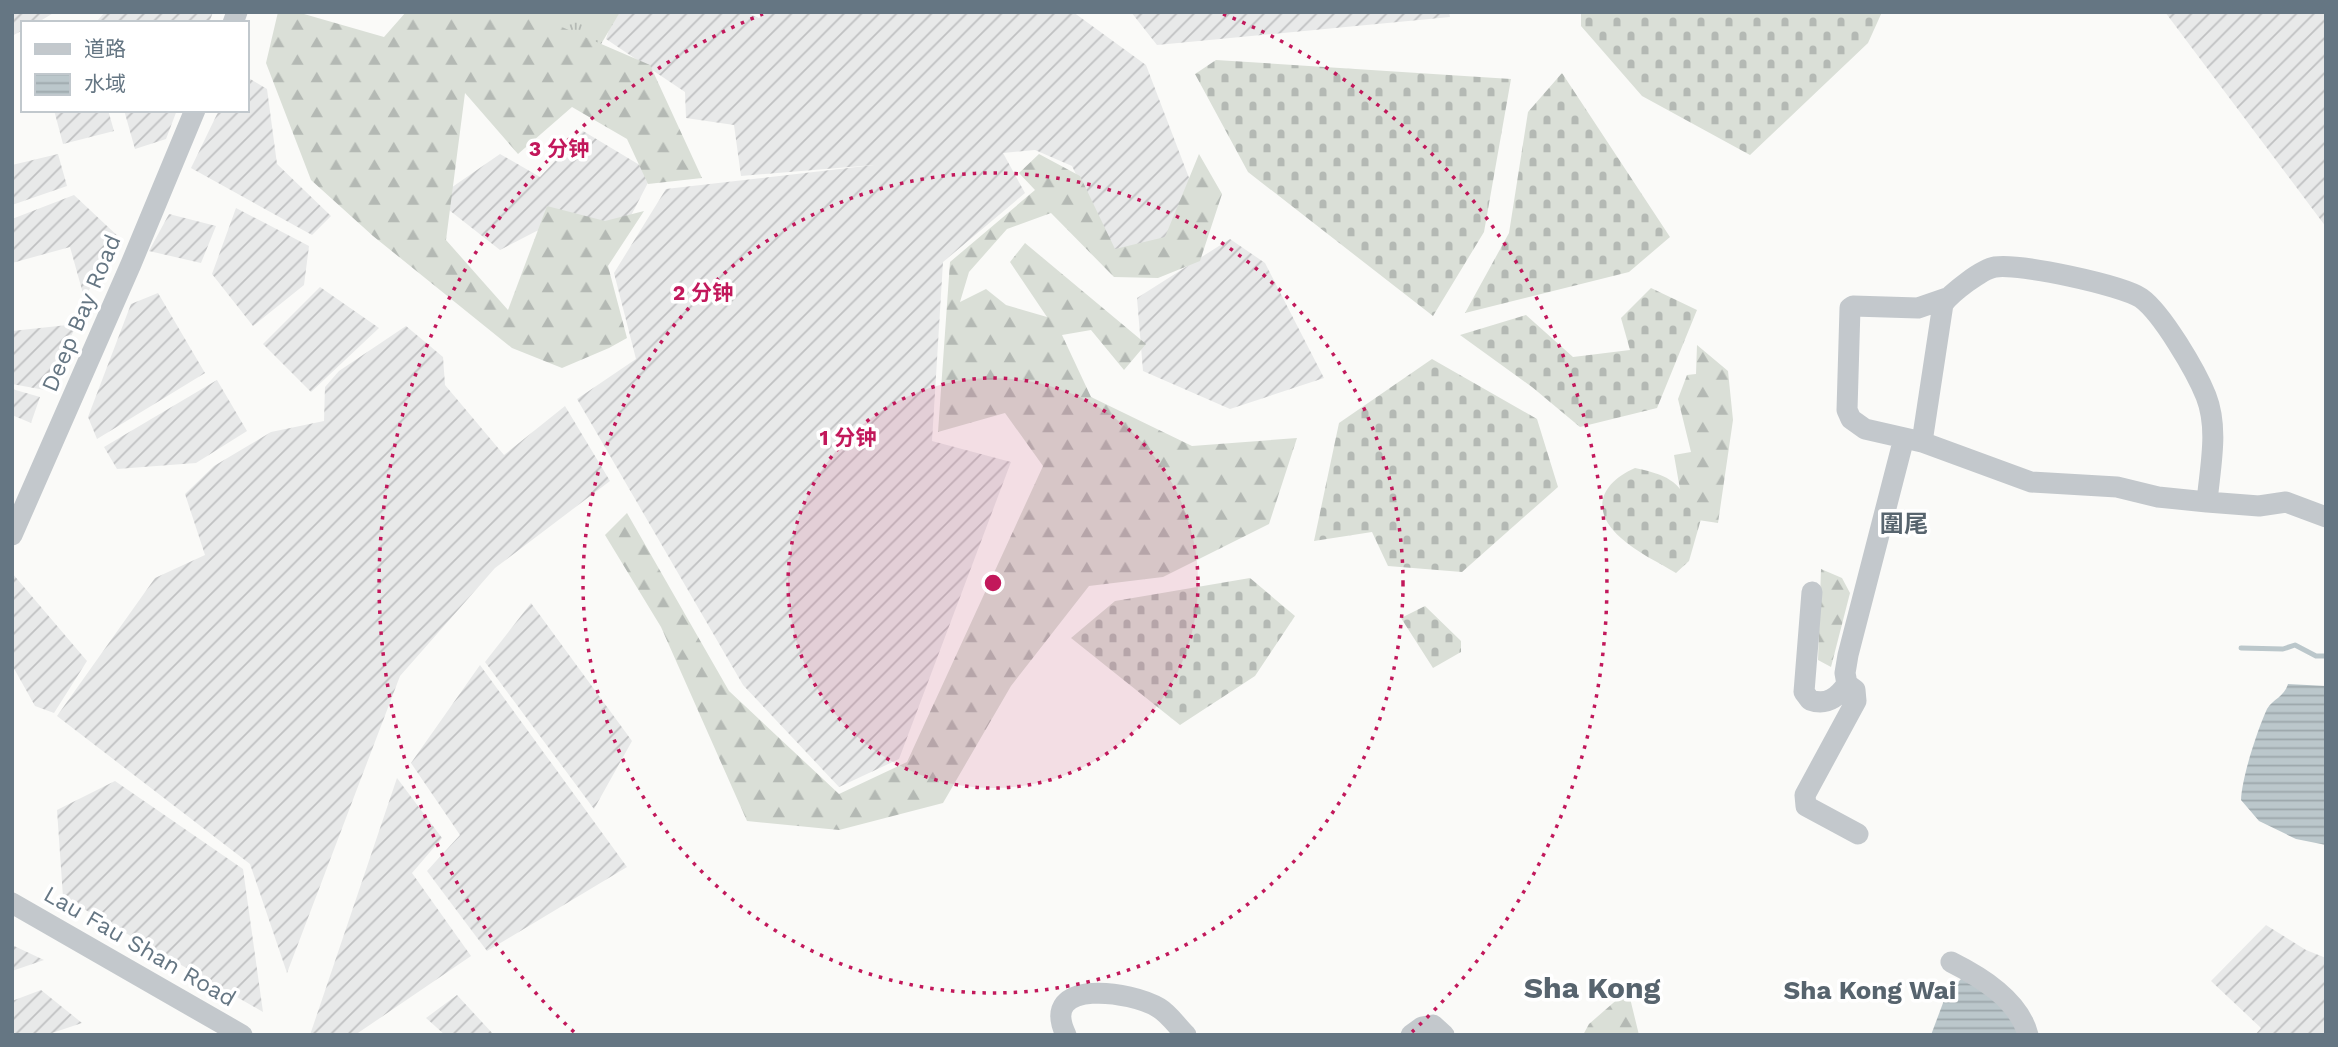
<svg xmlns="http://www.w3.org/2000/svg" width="2338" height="1047" viewBox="0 0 2338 1047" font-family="'Work Sans','Noto Sans SC',sans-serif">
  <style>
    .industrial { fill: url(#industrial-furrows) }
    .grass { fill: url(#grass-tufts) }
    .forest { fill: url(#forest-firs) }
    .cemetery { fill: url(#cemetery-stones) }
    .water { fill: url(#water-rules) }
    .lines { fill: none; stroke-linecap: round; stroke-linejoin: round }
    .stream { stroke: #bbc7cb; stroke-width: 5 }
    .minor { stroke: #c3c8cc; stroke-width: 21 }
    .ring { fill: none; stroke: #c2185b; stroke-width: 3.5; stroke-dasharray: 3.5 7 }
    .labels { text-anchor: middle; stroke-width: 7; stroke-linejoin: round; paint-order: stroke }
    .street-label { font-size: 23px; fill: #657683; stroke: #fff }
    .neighbourhood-label { font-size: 24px; font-weight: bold; fill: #57646e; stroke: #fff }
    .quarter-label { font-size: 26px; font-weight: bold; fill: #57646e; stroke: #fff }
    .district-label { font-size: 30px; font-weight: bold; fill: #57646e; stroke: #fff }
    .centre { fill: #c2185b; stroke: #fff; stroke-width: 3.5 }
    .ring-label { font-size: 21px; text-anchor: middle; font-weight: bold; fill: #c2185b; stroke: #fff; stroke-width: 7; stroke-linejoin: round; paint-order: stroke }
  </style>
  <defs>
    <pattern id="industrial-furrows" width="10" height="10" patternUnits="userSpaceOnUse" patternTransform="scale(1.75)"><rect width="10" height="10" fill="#e8e9e9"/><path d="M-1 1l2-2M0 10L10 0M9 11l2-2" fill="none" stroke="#c0c1c2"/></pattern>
    <pattern id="grass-tufts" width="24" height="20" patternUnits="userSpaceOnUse" patternTransform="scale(1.75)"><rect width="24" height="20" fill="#dadfd7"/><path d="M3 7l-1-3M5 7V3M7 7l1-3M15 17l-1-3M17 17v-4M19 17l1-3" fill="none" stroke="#b4b9b4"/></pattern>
    <pattern id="forest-firs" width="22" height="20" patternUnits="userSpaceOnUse" patternTransform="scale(1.75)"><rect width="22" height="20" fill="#dadfd7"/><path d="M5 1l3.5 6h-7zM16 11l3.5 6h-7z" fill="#b4b9b4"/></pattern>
    <pattern id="cemetery-stones" width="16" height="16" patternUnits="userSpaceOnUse" patternTransform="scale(1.75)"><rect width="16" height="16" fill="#dadfd7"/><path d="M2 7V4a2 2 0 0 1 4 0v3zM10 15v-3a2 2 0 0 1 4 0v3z" fill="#b4b9b4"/></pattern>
    <pattern id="water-rules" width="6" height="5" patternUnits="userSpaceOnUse" patternTransform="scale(1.75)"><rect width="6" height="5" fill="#bbc7cb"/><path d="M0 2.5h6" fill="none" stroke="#9ca6aa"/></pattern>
  </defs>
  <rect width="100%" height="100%" fill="#fafaf8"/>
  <path class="industrial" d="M 12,12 L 55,12 L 37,23 L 23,23 L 23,30 L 12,36 Z
    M 105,12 L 213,12 L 209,23 L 99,23 L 98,20 Z
    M 617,12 L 745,12 L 759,18 L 766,12 L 1073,12 L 1146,65 L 1207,225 L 1120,264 L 1072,166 L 1035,150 L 1003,153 L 1025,193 L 943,262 L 932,441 L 1011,462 L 899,759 L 839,787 L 743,685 L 577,399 L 636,359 L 614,273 L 666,189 L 874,165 L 741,176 L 734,125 L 686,118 L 685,92 L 606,39 L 614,14 Z
    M 1131,12 L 1449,12 L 1450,17 L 1157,45 Z
    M 2165,12 L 2326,12 L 2326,227 Z
    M 247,77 L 267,89 L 277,164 L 331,216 L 312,235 L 191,168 L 219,110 L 247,110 Z
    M 54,110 L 108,110 L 114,131 L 63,144 Z
    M 124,110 L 177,110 L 166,139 L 135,149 Z
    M 583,131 L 653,173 L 623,231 L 556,221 L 500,250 L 435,199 L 500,154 L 540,177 Z
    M 58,154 L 67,186 L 12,205 L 12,165 Z
    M 74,195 L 123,241 L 84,297 L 70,247 L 12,263 L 12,219 Z
    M 236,208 L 309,246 L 304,285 L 253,326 L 212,274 Z
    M 169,214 L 216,226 L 201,263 L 149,251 Z
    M 1230,239 L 1265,263 L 1324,378 L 1230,409 L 1143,371 L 1137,298 Z
    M 320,287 L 379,328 L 311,392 L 263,344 Z
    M 158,293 L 205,373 L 97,439 L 88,417 L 131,304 Z
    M 77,324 L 45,390 L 12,384 L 12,331 Z
    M 406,326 L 443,357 L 445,385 L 504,455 L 565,406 L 610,481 L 495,568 L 400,676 L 287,973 L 250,864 L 57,716 L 155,578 L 205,555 L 185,494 L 214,466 L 271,432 L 324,421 L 325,387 L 339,371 Z
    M 217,380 L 247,431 L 196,463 L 117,469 L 104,447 Z
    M 12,389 L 40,397 L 31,423 L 12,415 Z
    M 12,573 L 87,661 L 54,713 L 35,706 L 12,665 Z
    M 531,603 L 632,741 L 594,809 L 485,662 Z
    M 480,665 L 627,867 L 487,951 L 427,871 L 460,835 L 411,763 Z
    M 397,778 L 442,838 L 412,873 L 471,956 L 355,1035 L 310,1035 Z
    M 115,781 L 243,869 L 263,1012 L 63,897 L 57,810 Z
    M 2266,925 L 2306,950 L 2326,958 L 2326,1035 L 2255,1035 L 2261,1028 L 2211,981 Z
    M 12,945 L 44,960 L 12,971 Z
    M 41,990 L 82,1023 L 46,1035 L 12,1035 L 12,1001 Z
    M 457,995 L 494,1035 L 445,1035 L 426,1018 Z"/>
  <path class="grass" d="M 510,12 L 620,12 L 594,56 Z"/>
  <path class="forest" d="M 278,12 L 297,12 L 384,37 L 406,12 L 527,12 L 650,65 L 702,178 L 648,184 L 627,139 L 572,107 L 518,154 L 465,93 L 446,240 L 508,310 L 547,206 L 605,221 L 644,211 L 608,266 L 627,338 L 609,348 L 562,368 L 512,348 L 373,236 L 311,180 L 266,63 Z
    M 1039,154 L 1080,176 L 1115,249 L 1165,237 L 1199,154 L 1222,194 L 1200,261 L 1158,278 L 1114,277 L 1051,213 L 1007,229 L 969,272 L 960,302 L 986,289 L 1006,305 L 1047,317 L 1010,262 L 1025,243 L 1146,344 L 1124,370 L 1091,330 L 1062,335 L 1091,397 L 1192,446 L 1297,438 L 1269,524 L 1163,577 L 1089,586 L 1011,686 L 943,803 L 839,830 L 747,821 L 661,627 L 605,535 L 627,513 L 729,691 L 839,794 L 907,762 L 1043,466 L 1005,413 L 938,432 L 950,262 L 1035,190 L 1019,173 Z
    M 1697,345 L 1728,371 L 1733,420 L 1718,523 L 1685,518 L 1674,455 L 1691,452 L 1678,399 L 1687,375 L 1696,374 Z
    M 1821,569 L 1842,578 L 1850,593 L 1831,667 L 1818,660 Z
    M 1628,990 L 1639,1035 L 1583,1035 L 1589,1024 Z"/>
  <path class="cemetery" d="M 1581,12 L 1882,12 L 1868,43 L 1750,155 L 1642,96 L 1581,26 Z
    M 1216,60 L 1511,79 L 1484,232 L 1433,316 L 1248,172 L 1195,74 Z
    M 1562,73 L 1670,237 L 1629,272 L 1465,313 L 1509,233 L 1528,112 Z
    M 1651,288 L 1697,310 L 1657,408 L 1580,427 L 1532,387 L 1460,335 L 1526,315 L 1573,357 L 1630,350 L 1621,318 Z
    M 1432,359 L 1537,419 L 1558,487 L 1462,572 L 1388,566 L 1372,532 L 1314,541 L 1339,423 Z
    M 1635,468 C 1678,477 1678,485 1701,519 L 1689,561 L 1676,573 C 1658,562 1636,552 1621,538 C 1589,510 1601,483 1635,468 Z
    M 1250,578 L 1295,616 L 1255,676 L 1180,725 L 1071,638 L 1115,601 Z
    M 1425,606 L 1461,641 L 1461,652 L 1433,668 L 1401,618 Z"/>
  <path class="water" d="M 2288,684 L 2326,686 L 2326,845 L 2296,839 L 2259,821 L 2241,800 C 2242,777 2257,731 2267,709 C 2273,699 2284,697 2288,684 Z
    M 1962,978 L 2000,1001 L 2020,1035 L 1931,1035 L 1946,995 Z"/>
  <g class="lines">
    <path class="stream" d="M 2241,648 L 2283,649 L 2295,645 L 2316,656 L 2326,656"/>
    <path class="minor" d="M 233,23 L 237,12
      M 1947,298 L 1918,308 L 1853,306 L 1850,308 L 1847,410 L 1851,419 L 1865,429 L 1922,442 L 2031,482 L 2117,487 L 2158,497 L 2207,502 L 2259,506 L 2286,502 L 2326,517
      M 1922,442 L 1943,304 C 1951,293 1982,269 1995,267 C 2019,263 2121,285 2141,298 C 2162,313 2196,371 2206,396 C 2219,429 2210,467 2207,502
      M 12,535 L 131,264 L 195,110
      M 1812,592 L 1804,692 L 1810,700 C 1827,706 1838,697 1847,684 L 1845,673 L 1848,655 L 1904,438
      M 1847,684 L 1855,690 L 1856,701 L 1805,795 L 1806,806 L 1858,834
      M 12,903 L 242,1035
      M 1951,962 C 1981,977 2019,1000 2028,1035
      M 1066,1035 C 1038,977 1132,991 1159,1008 C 1169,1014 1177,1026 1186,1035
      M 1411,1035 L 1422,1027 L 1433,1025 L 1444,1035"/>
  </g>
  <circle cx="993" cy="583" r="205" fill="#c2185b" fill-opacity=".12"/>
  <g class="ring">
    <circle cx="993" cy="583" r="205"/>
    <circle cx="993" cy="583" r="410"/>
    <path d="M574 1032A614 614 0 0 1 763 14M1223 14A614 614 0 0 1 1412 1032"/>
  </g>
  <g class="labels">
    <g class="street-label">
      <text transform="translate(81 313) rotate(-67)" y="8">Deep Bay Road</text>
      <text transform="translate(140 946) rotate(30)" y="8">Lau Fau Shan Road</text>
    </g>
    <g class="neighbourhood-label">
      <text x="1904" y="532">圍尾</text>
    </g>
    <g class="quarter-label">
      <text x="1870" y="999">Sha Kong Wai</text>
    </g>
    <g class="district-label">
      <text x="1592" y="998">Sha Kong</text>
    </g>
  </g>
  <circle cx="993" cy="583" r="10" class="centre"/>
  <g class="ring-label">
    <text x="559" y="156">3 分钟</text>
    <text x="703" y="300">2 分钟</text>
    <text x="848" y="445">1 分钟</text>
  </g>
  <rect width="2338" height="1047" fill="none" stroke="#657683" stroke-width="28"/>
  <rect x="21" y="21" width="228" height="91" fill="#ffffff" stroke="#c1c8cd" stroke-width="2"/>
  <rect x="35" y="44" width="35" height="10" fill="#c3c8cc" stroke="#c1c8cd" stroke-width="2"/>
  <text x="84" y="56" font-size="21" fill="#657683">道路</text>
  <rect x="35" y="74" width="35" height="21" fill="url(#water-rules)" stroke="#c1c8cd" stroke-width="2"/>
  <text x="84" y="91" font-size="21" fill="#657683">水域</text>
</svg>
